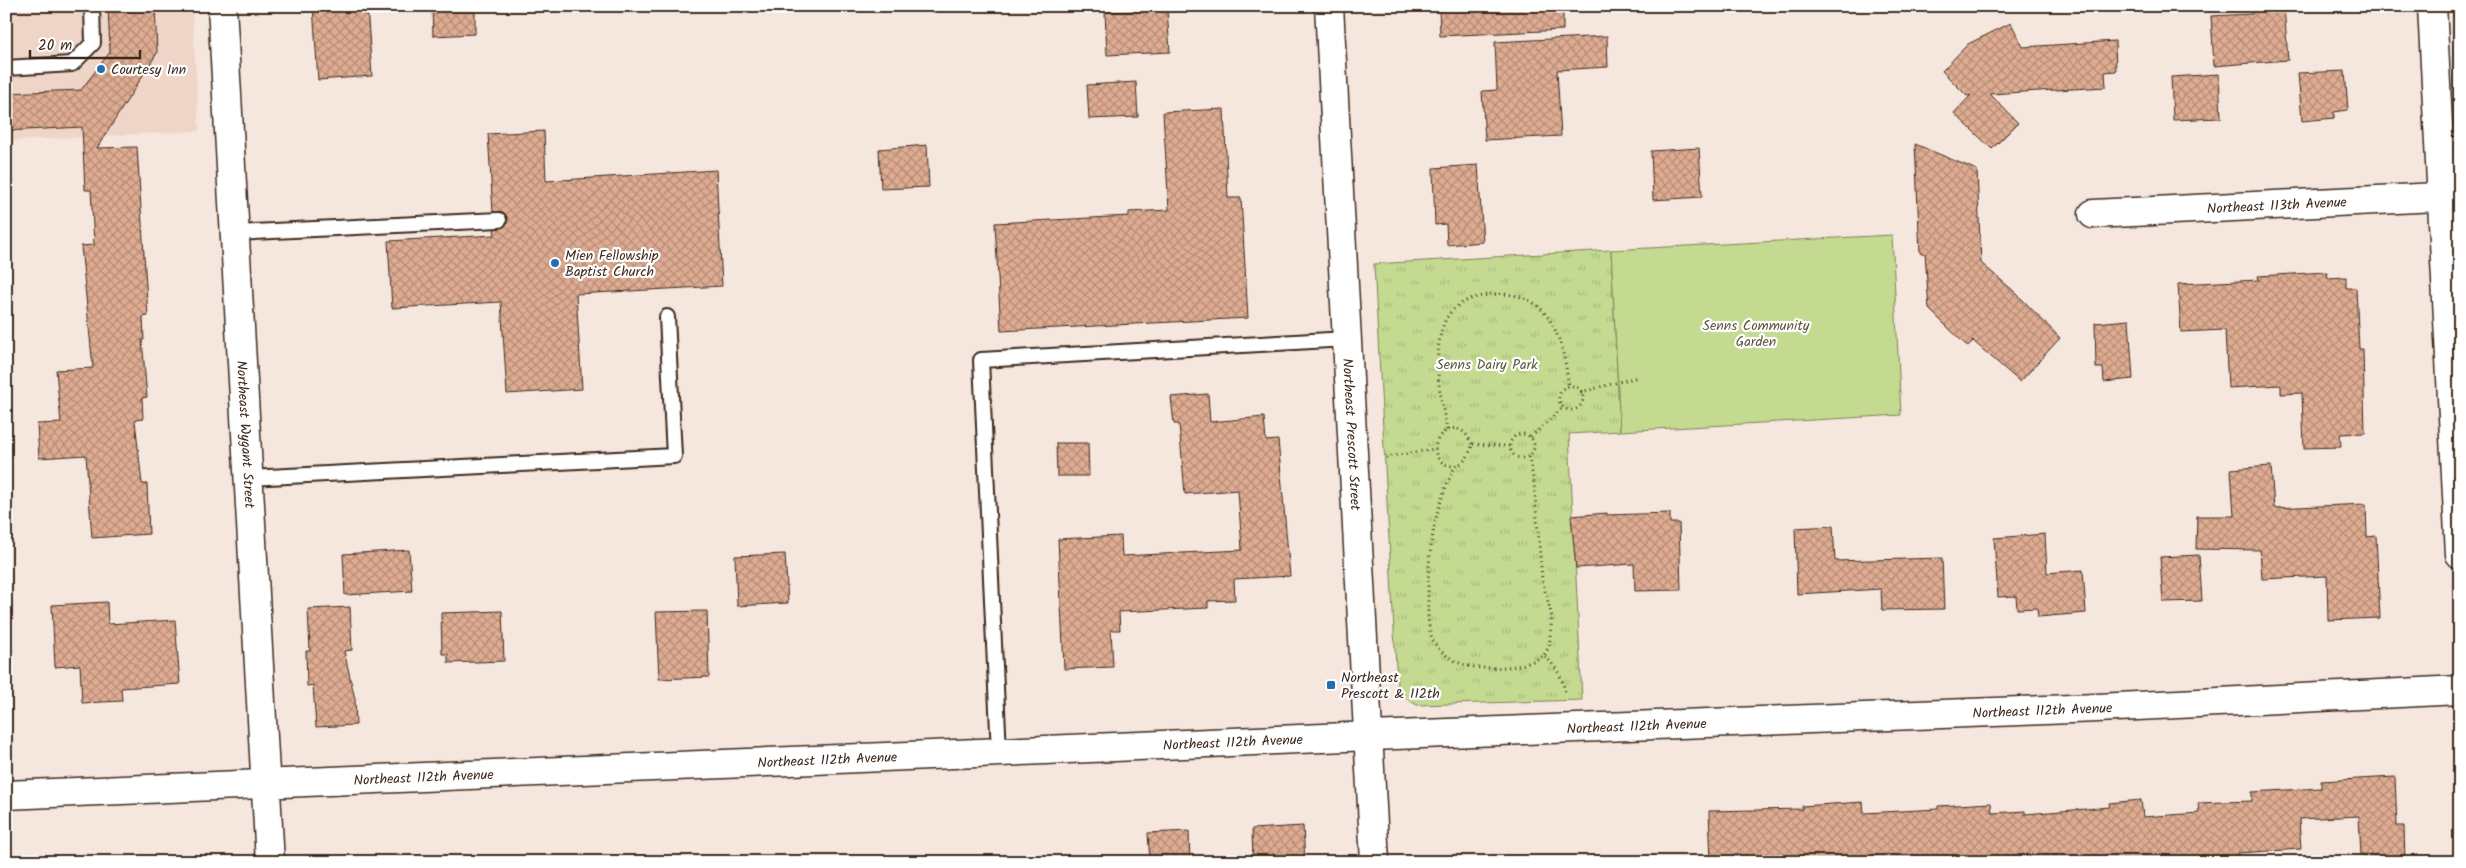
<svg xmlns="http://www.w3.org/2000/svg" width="2466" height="868" viewBox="0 0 2466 868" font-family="Kalam,sans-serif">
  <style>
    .built { fill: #eed5c7 }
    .park { fill: url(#park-tufts); stroke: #7f8257 }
    .garden { fill: #c3da90; stroke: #7f8257 }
    .building { fill: url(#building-cross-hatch); stroke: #3b2a1e }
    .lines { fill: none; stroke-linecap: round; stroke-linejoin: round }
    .service-casing { stroke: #3b2a1e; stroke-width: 18 }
    .minor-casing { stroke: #3b2a1e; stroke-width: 31 }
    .tertiary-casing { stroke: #3b2a1e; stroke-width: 31 }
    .path { stroke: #3b2a1e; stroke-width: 3; stroke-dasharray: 1 4; stroke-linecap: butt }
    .service { stroke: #fff; stroke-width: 14 }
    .minor { stroke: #fff; stroke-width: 28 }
    .tertiary { stroke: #fff; stroke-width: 28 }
    .poi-dot { fill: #1f6fb2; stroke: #fff; stroke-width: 2 }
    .labels { text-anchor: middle; stroke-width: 4.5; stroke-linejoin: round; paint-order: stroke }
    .poi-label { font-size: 14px; fill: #3b2a1e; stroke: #fff; text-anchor: start }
    .street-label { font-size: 14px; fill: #3b2a1e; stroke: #fff }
    .park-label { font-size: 14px; fill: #5d563a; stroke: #fff }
  </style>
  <defs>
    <pattern id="park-tufts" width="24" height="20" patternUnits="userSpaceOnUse" patternTransform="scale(1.25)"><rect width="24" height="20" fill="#c3da90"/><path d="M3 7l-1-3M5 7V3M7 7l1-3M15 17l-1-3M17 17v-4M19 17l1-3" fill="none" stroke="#a8bb7c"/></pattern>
    <pattern id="building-cross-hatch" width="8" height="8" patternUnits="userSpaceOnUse" patternTransform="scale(1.25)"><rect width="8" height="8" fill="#dfac92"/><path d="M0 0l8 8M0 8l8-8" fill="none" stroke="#b68c77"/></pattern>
  </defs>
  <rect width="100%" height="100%" fill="#f5e6de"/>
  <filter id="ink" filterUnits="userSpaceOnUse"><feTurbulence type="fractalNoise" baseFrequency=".02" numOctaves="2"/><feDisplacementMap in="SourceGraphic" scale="10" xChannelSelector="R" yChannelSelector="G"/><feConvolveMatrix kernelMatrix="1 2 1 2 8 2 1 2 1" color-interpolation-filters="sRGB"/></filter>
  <g filter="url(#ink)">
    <path class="built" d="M 6,6 L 192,6 L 199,131 L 6,141 Z"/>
    <path class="park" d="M 1611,250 L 1620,431 L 1569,434 L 1582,700 L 1417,705 L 1405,698 L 1397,685 L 1374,264 Z"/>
    <path class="garden" d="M 1892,235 L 1901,415 L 1620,431 L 1611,250 Z"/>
    <path class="building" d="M 108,6 L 155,6 L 157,53 L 97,148 L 137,147 L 148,316 L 143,317 L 144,340 L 142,340 L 147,397 L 142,398 L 143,419 L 135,420 L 142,484 L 147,484 L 149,534 L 92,538 L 86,455 L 39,458 L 37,424 L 61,423 L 56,370 L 93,368 L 81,246 L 94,245 L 91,190 L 85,190 L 82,127 L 6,131 L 6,93 L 81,90 L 110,52 Z
      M 313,6 L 367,6 L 372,76 L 318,80 Z
      M 432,6 L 475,6 L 475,34 L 433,36 Z
      M 1439,6 L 1563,6 L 1563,30 L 1440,36 Z
      M 2251,6 L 2284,6 L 2288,60 L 2214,66 L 2211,16 L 2252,14 Z
      M 1167,9 L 1170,52 L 1107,55 L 1105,12 Z
      M 2011,23 L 2023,47 L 2115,41 L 2116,71 L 2105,72 L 2106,87 L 1990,94 L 2018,123 L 1992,149 L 1954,113 L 1971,95 L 1967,96 L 1942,71 L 1968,44 Z
      M 1607,36 L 1608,67 L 1557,70 L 1561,136 L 1485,140 L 1482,91 L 1497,90 L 1495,42 Z
      M 2345,71 L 2348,110 L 2334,112 L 2334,118 L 2302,121 L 2298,73 Z
      M 2219,74 L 2221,118 L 2173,120 L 2171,77 Z
      M 1136,82 L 1138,117 L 1089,119 L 1087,85 Z
      M 1224,109 L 1228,198 L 1241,198 L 1248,318 L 1001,331 L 995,223 L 1129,216 L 1129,212 L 1169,210 L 1163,112 Z
      M 544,131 L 546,181 L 716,170 L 722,286 L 576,294 L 582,389 L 507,394 L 501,302 L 392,308 L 388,241 L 495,235 L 494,229 L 504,227 L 508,219 L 503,212 L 493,212 L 488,134 Z
      M 1915,144 L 1977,170 L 1981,263 L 2016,293 L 2060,338 L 2020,382 L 1973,341 L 1968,347 L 1929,309 L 1925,253 L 1920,253 Z
      M 927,145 L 929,187 L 881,189 L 879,149 Z
      M 1699,148 L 1702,197 L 1653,200 L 1651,151 Z
      M 1478,165 L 1483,242 L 1447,245 L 1446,224 L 1435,225 L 1433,168 Z
      M 2327,272 L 2328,278 L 2346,277 L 2346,288 L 2356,288 L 2359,349 L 2363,349 L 2365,433 L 2340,434 L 2341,447 L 2304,448 L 2302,393 L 2281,394 L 2281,385 L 2228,388 L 2225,330 L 2181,332 L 2178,284 L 2259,280 L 2258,276 Z
      M 2129,320 L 2133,379 L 2104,382 L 2103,368 L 2096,368 L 2095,323 Z
      M 1208,394 L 1210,422 L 1264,417 L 1266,441 L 1278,440 L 1290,576 L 1234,579 L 1235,600 L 1208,601 L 1208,608 L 1119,612 L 1120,630 L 1111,630 L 1113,667 L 1064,669 L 1058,539 L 1121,536 L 1122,556 L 1242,550 L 1238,490 L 1185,494 L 1179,424 L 1174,424 L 1171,397 Z
      M 1056,443 L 1088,443 L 1089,476 L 1057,476 Z
      M 2271,466 L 2274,508 L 2366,504 L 2367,537 L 2376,536 L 2380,618 L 2328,620 L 2327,576 L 2262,579 L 2260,550 L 2196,549 L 2197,516 L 2234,516 L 2231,469 Z
      M 1607,513 L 1607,515 L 1670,513 L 1670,523 L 1679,523 L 1681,590 L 1635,591 L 1634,564 L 1576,568 L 1571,516 Z
      M 1833,526 L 1835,561 L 1942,558 L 1944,609 L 1882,610 L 1881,589 L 1797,594 L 1795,528 Z
      M 2045,534 L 2047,573 L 2083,570 L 2086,613 L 2038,617 L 2037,608 L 2017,609 L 2016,596 L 1998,597 L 1994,538 Z
      M 409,550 L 412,591 L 345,595 L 343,554 Z
      M 785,554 L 788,603 L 737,606 L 735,556 Z
      M 2199,555 L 2202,601 L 2163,602 L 2160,557 Z
      M 107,602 L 108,624 L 175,620 L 180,684 L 121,688 L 122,701 L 82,703 L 80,665 L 55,667 L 52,605 Z
      M 350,607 L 352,650 L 344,651 L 355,699 L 356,725 L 316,727 L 313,685 L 307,686 L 306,651 L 310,651 L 308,609 Z
      M 502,611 L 504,661 L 448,663 L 448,654 L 442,654 L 441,613 Z
      M 707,611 L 709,677 L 659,679 L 656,612 Z
      M 2395,777 L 2397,826 L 2404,826 L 2405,862 L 2366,862 L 2366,855 L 2361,855 L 2359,816 L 2299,819 L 2301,849 L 2238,853 L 2238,862 L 1711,862 L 1709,811 L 1802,809 L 1802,806 L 1863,802 L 1864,813 L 1938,809 L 1938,806 L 1991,803 L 1992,813 L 2025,811 L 2025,814 L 2110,807 L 2109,803 L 2141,800 L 2143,817 L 2199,813 L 2198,803 L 2252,801 L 2252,792 L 2321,788 L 2321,781 Z
      M 1303,826 L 1305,862 L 1253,862 L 1252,829 Z
      M 1189,831 L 1190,862 L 1150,862 L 1148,833 Z"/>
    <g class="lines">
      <defs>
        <path id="service" d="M 6,68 L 72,64 L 93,43 L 92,6
          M 235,233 L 499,220
          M 249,478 L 674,456 L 667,317
          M 999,753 L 981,360 L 1347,339"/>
        <g id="minor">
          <path id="s1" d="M 222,6 L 270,862"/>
          <path d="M 2432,6 L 2460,554"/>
          <path id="s2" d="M 2093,214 L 2458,196"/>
        </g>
        <g id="tertiary">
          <path id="s3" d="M 1329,6 L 1375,862"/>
          <path id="s4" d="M 6,795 L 1370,736 L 2097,708 L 2460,690"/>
        </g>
      </defs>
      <use href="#service" class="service-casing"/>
      <use href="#minor" class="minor-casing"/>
      <use href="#tertiary" class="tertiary-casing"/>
      <path class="path" d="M1559 398a12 12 0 1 1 24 0a12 12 0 1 1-24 0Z
        M 1581,392 L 1638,377
        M 1447,430 C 1440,395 1431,355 1445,321 C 1451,307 1468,298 1482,296 C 1548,284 1562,333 1569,387
        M1510 446a12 12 0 1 1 24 0a12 12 0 1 1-24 0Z
        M 1531,437 L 1563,407
        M 1472,444 C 1454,405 1418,450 1445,464 C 1460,471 1470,457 1472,444 L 1510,446
        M 1386,457 L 1435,449
        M 1529,457 L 1534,483 L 1542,579 L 1552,617 L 1549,647 L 1544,655
        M 1456,465 C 1435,505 1428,548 1428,594 C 1428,607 1427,622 1431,635 C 1439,659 1467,669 1490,668 C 1511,667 1526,667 1544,655 C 1556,667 1564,678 1565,695"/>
      <use href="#service" class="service"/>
      <use href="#minor" class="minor"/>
      <use href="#tertiary" class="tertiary"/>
    </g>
  </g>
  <g class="poi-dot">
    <circle cx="101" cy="69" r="5"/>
    <circle cx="555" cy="263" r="5"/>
    <rect x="1326" y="680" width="10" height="10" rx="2.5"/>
  </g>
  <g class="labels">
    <g class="poi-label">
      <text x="111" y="74">Courtesy Inn</text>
      <text x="565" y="260">Mien Fellowship<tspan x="565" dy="16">Baptist Church</tspan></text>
      <text x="1341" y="682">Northeast<tspan x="1341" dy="16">Prescott &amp; 112th</tspan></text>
    </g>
    <g class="street-label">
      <text dy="5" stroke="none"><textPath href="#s2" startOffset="184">Northeast 113th Avenue</textPath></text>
      <text dy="5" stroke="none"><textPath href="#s1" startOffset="429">Northeast Wygant Street</textPath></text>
      <text dy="5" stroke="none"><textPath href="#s3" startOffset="429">Northeast Prescott Street</textPath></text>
      <text dy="5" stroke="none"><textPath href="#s4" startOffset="2038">Northeast 112th Avenue</textPath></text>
      <text dy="5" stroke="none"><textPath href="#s4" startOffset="1632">Northeast 112th Avenue</textPath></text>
      <text dy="5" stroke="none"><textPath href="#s4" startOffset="1228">Northeast 112th Avenue</textPath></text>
      <text dy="5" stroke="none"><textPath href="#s4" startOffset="822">Northeast 112th Avenue</textPath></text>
      <text dy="5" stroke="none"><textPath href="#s4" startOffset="418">Northeast 112th Avenue</textPath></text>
    </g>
    <g class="park-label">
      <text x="1756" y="330">Senns Community<tspan x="1756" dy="16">Garden</tspan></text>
      <text x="1487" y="369">Senns Dairy Park</text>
    </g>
  </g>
  <rect width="2466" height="868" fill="none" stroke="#fff" stroke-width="25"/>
  <rect x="12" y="12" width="2441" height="843" fill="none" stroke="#3b2a1e" stroke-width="2" filter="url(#ink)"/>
  <path d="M30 50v8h110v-8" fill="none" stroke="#3b2a1e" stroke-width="2.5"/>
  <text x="38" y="50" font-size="15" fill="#3b2a1e" stroke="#ffffff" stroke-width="4" paint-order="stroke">20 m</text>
</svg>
